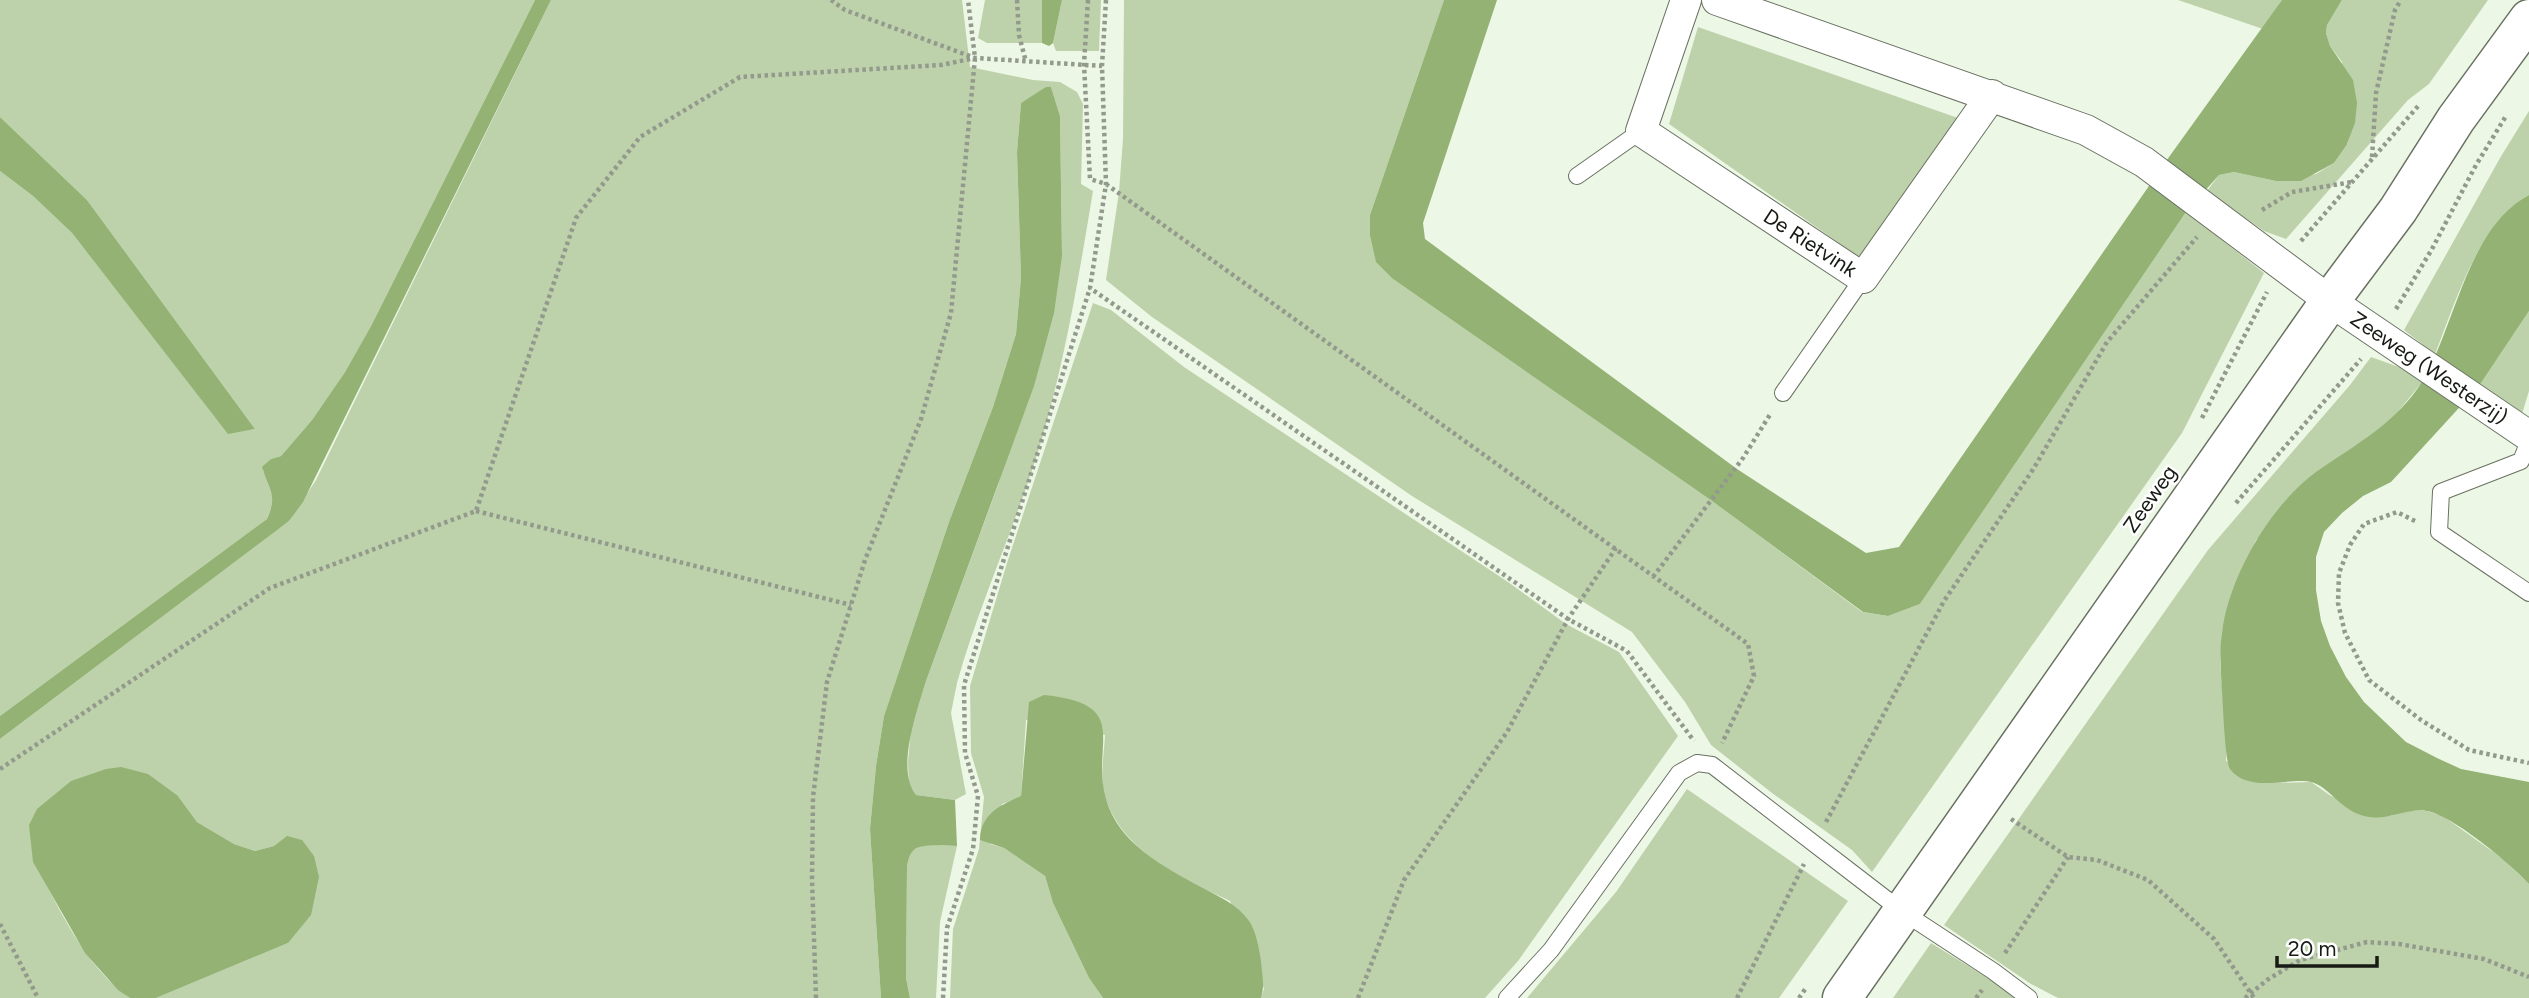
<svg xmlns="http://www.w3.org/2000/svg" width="2529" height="998" viewBox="0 0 2529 998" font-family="Figtree,sans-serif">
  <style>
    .green { fill: #bdd2aa }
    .water { fill: #93b274 }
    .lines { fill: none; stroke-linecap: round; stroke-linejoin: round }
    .lane-casing { stroke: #697162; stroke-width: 18 }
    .street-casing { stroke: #697162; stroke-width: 32 }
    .secondary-casing { stroke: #697162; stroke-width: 41 }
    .path { stroke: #939a8d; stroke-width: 4.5; stroke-dasharray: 3.5 3.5; stroke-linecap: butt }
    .lane { stroke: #fff; stroke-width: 16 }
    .street { stroke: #fff; stroke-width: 30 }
    .secondary { stroke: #fff; stroke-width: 38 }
    .labels { text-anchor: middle; stroke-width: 5; stroke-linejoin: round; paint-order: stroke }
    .street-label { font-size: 21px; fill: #171b14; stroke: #fff }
  </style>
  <rect width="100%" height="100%" fill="#edf7e5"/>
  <path class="green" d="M 0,0 L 535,0 L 371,326 L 345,372 L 312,420 L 281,456 L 271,459 L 263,471 C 274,488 275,501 267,519 L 0,716 L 0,171 L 33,196 L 72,233 L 228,433 L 255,429 L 87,200 L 0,117 Z
    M 551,0 L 962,0 L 970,67 L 1033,80 L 1060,82 L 1077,92 L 1083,104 L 1081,184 L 1093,191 C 1079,276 1065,360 1041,442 C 1017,523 980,601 957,683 L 951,713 L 966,794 L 955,800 L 916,795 L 909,787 L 908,761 L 911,730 L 926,681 L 998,485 L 1062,256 L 1060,116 L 1051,87 L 1021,103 L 1017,152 L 1021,278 L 1016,334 L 993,407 L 949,522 L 884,716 L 876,766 L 870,829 L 881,998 L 156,998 L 288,943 L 287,837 L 274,846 L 255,851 L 234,844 L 197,822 L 178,796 L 34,862 C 60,909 84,966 130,998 L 0,998 L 0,739 L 289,521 L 316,480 Z
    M 985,0 L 1042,0 L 1042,43 L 987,43 L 978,38 Z
    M 1062,0 L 1101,0 L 1099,51 L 1056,51 L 1053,43 Z
    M 1124,0 L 1444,0 L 1370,215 L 1393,279 L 1712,501 L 1862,612 L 1888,616 L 1920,604 L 2186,212 L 2264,273 L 2182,433 L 1872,872 L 1852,850 L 1772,793 L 1711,745 L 1685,702 L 1632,632 L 1412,496 L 1152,317 L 1106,280 L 1119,192 L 1123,139 Z
    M 2178,0 L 2282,0 L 2263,29 Z
    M 2342,0 L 2488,0 L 2429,84 L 2408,100 L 2286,239 L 2264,231 L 2207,191 L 2219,175 L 2234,172 L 2276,181 L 2316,174 L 2334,163 L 2346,146 L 2342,62 L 2330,46 L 2326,33 L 2327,25 Z
    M 1698,27 L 1958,118 L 1862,259 L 1669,124 Z
    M 2529,111 L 2529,195 C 2479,221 2455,304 2435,354 L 2404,330 L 2500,158 Z
    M 1093,303 L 1111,310 L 1184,367 L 1508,582 L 1566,624 L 1619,652 L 1678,736 L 1518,961 L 1485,998 L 1261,998 L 1264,989 L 1230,901 C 1183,879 1124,852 1106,800 C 1099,781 1104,756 1105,735 L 1026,720 L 1021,797 L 1002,804 L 990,844 L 1004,848 L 1045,876 L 1053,903 L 1089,978 L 1103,998 L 950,998 L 953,929 L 979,849 L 984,797 L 971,753 L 970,686 L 1007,563 Z
    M 2529,311 L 2529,391 L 2522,414 L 2479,386 Z
    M 2371,357 L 2410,371 L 2423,381 L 2392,419 L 2362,442 L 2256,540 L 2233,591 L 2222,632 L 2220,663 L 2227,743 L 2226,761 L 2274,783 L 2311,782 L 2331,796 L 2390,816 L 2409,811 L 2427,811 L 2443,816 L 2503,859 L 2529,884 L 2529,998 L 2058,998 L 2031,984 L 1944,925 L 2208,550 L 2350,385 Z
    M 1687,789 L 1848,901 L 1779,998 L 1527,998 L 1616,892 Z
    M 957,846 L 940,922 L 936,998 L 910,998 L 906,978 L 907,867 C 908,862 909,854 914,850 C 922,842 946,846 957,846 Z
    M 1931,943 L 2007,990 L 2018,998 L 1893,998 Z"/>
  <path class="water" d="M 535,0 L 551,0 L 303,502 L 289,521 L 276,531 L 0,739 L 0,716 L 267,519 C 278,494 269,490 262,467 L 271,459 L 281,456 L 312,420 L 345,372 L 371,326 Z
    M 1042,0 L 1062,0 L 1053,43 L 1049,46 L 1042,43 Z
    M 1444,0 L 1497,0 L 1423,223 L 1425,239 L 1737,469 L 1866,553 L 1899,547 L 2169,157 L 2282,0 L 2342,0 L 2327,25 L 2326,33 L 2330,46 L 2353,80 L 2357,103 L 2355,123 L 2346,146 L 2334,163 L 2301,181 L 2276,181 L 2234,172 L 2219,175 L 2186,212 L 1920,604 L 1888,616 L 1863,612 L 1712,501 L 1393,279 L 1376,262 L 1370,235 L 1370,215 Z
    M 1046,87 L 1051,87 L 1060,116 L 1062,256 L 1054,313 L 1034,386 L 926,681 C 918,709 895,769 916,795 L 955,800 L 957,846 C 946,846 922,843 914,850 C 909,854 908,862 907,867 L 906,978 L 910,998 L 881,998 L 870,829 L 876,766 L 884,716 L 949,522 L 993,407 L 1016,334 L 1021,278 L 1017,152 L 1021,103 Z
    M 0,117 L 87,200 L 255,429 L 228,434 L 72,233 L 33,196 L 0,171 Z
    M 2529,195 L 2529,311 L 2479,386 L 2391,482 L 2363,496 L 2342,513 L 2324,532 L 2316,557 L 2316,590 L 2321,621 L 2330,646 L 2346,677 L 2364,702 L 2406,742 L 2437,758 L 2461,769 L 2529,782 L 2529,884 C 2511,864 2452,815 2427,811 C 2407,808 2389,820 2369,817 C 2342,813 2329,786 2311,782 C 2290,777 2249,794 2230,769 C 2225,762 2223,705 2222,691 C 2221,672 2219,652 2222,633 C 2229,576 2270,506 2316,472 C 2355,445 2398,422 2423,380 C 2456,324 2468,227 2529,195 Z
    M 1044,695 C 1134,704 1090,744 1106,799 C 1118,843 1164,867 1201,887 C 1219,897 1236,903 1249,921 C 1256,931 1259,948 1261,961 C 1262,974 1265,986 1261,998 L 1103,998 L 1089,978 L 1053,903 L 1045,876 L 1004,848 L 980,840 C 981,814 999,806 1021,796 L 1029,702 Z
    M 121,767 L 148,774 L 178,796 L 197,822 L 234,844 L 255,851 L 274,846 L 287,836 L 302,840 L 314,856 L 319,877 L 311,915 L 288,943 L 156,998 L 130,998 L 118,990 L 85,953 L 33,862 L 29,825 L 37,809 L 71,781 L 106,769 Z"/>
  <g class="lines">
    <defs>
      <path id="lane" d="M 1577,176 L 1641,131
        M 1783,393 L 1863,278
        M 2529,441 L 2521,461 L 2441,492 L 2439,532 L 2529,593
        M 1507,998 L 1551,950 L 1679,773 L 1697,763 L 1712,765 L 1903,912 L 1993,971 L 2029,998"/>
      <path id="street" d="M 1686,0 L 1641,131 L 1863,278 L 1992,95
        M 1717,0 L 2086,130 L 2144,162 L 2330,301 L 2529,436"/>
      <path id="secondary" d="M 1842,998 L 2330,301 L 2398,210 L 2456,119 L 2529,19"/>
    </defs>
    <use href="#lane" class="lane-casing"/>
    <use href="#street" class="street-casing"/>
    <use href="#secondary" class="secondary-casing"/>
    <path class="path" d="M 831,0 L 845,10 L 975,58 L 1102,66
      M 1017,0 L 1019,35 L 1026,62
      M 1088,0 L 1084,64 L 1090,179 L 1106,184 L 1748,644 L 1754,676 L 1722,743
      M 1106,0 L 1102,66 L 1106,184 L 1090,288 L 1568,619 L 1627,651 L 1694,741
      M 2372,157 L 2376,93 L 2395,10 L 2401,0
      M 2262,210 L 2292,192 L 2352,182
      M 2301,241 L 2419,105
      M 2396,309 L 2432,249 L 2476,165 L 2506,116
      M 2202,418 L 2267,292
      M 2236,503 L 2361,359
      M 476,511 L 851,605
      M 2415,521 L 2397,512 L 2364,524 L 2350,545 L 2339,573 L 2338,603 L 2345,633 L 2369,680 L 2421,720 L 2469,750 L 2529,763
      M 1653,577 L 1743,458 L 1771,413
      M 0,769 L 270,588 L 476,511 L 576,218 L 640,137 L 740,77 L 941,65 L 975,58
      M 2011,819 L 2068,857 L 2097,860 L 2148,880 L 2214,939 L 2254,998
      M 1826,822 L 1944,601 L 2034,468 L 2107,342 L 2197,237
      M 0,924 L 38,998
      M 2005,953 L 2068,857
      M 816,998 L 812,879 L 813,797 L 827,682 L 865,560 L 921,419 L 951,313 L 975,58 L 968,0
      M 943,998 L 947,928 L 973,849 L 978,796 L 965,753 L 964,685 L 1090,288
      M 1358,998 L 1404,880 L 1507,732 L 1568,619 L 1616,548
      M 1737,998 L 1804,864
      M 1799,998 L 1806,988
      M 1976,998 L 1982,990
      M 2245,998 L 2267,980 L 2300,960 L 2367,942 L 2399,944 L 2484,959 L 2529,977"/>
    <use href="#lane" class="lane"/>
    <use href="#street" class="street"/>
    <use href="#secondary" class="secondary"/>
  </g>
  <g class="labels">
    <g class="street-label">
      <text transform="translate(1810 243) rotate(33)" y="7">De Rietvink</text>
      <text transform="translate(2429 368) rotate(34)" y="7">Zeeweg (Westerzij)</text>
      <text transform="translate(2150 499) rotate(-55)" y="7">Zeeweg</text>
    </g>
  </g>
  <path d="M2277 956v10h100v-10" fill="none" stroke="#171b14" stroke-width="3.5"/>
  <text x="2288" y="956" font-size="21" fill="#171b14" stroke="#ffffff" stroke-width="5" paint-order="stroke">20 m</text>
</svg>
